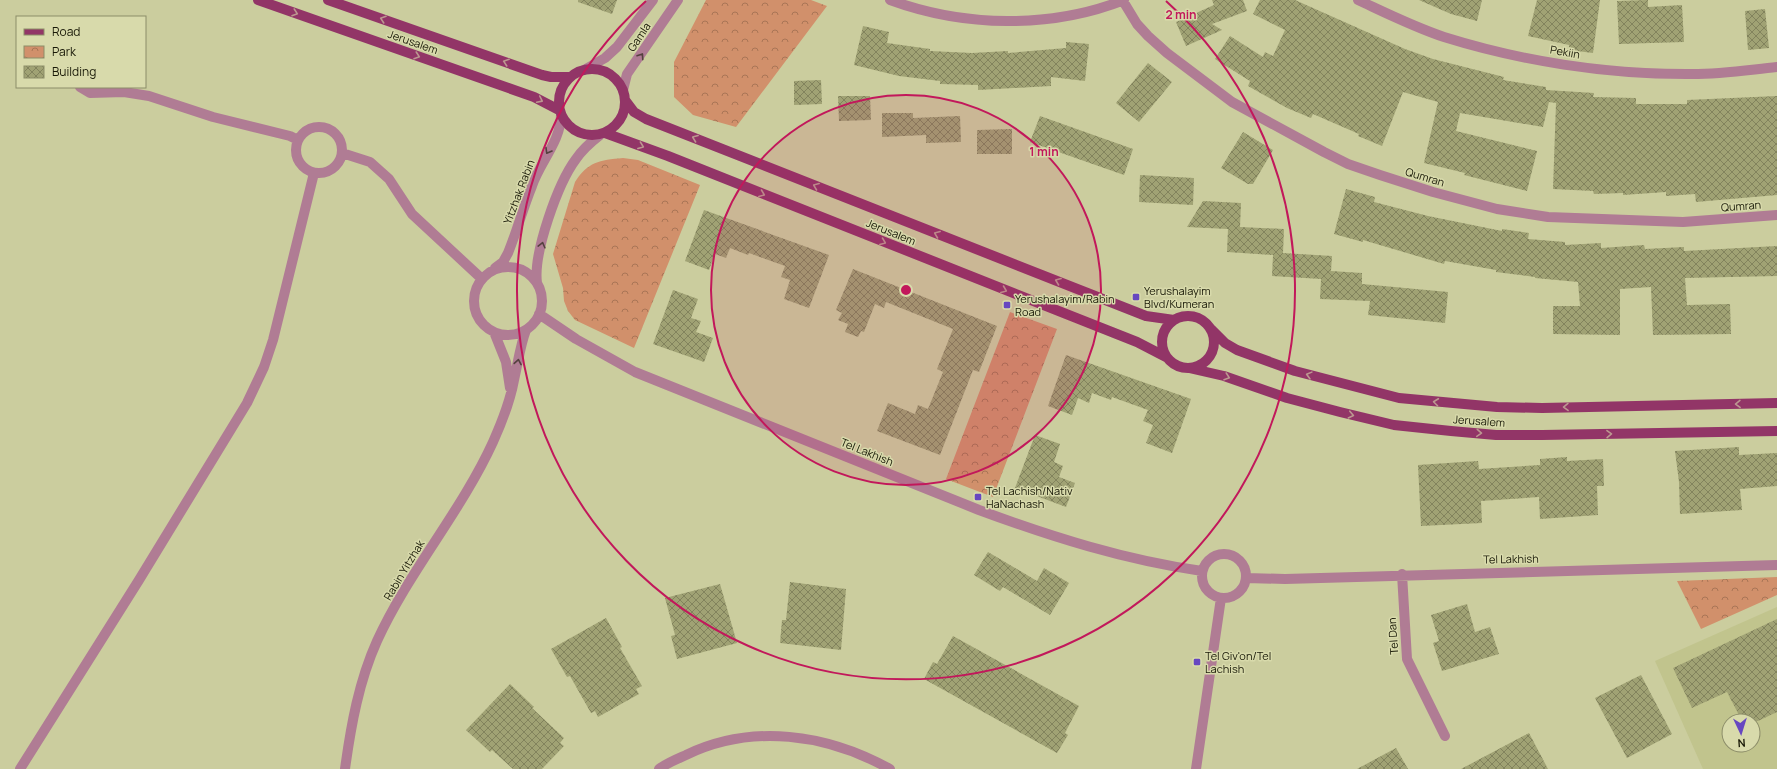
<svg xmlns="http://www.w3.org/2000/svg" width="1777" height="769" viewBox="0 0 1777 769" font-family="Manrope,sans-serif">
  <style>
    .built { fill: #c1c48d; fill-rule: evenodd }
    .park { fill: url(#park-crowns) }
    .building { fill: url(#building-cross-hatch) }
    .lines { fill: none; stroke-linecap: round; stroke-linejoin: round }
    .minor { stroke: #b07c94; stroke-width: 10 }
    .major { stroke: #923567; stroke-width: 10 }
    .oneway { stroke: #bc9890 }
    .oneway2 { stroke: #55413f }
    .ring { fill: none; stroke: #c2185b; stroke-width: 2 }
    .poi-dot { fill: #6647c0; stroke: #d8daab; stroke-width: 1.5 }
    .labels { text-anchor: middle; stroke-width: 3; stroke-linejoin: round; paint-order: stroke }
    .street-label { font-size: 11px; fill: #191907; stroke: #d8daab }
    .poi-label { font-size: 11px; fill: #191907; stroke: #d8daab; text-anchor: start }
    .centre { fill: #c2185b; stroke: #d8daab; stroke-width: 2 }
    .ring-label { font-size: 12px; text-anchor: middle; font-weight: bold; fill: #c2185b; stroke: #d8daab; stroke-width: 3; stroke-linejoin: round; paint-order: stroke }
  </style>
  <defs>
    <pattern id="park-crowns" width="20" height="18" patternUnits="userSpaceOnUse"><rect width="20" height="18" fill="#d1906b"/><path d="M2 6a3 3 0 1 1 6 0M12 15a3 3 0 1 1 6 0" fill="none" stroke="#a97556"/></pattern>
    <pattern id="building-cross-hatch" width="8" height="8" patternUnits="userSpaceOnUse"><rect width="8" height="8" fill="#a0a274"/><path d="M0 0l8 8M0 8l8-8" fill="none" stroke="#82835d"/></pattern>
  </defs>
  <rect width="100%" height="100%" fill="#cbcd9e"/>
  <path class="built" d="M 1777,607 L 1777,769 L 1703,769 L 1655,661 ZM 1729,721 L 1753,721 L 1753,745 L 1729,745 Z"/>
  <path class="park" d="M 706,0 L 811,0 L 827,6 L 736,127 L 693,115 L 674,97 L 674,62 Z
    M 623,158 L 638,160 L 700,185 L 634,348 L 575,320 L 568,311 L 564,301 L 563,288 L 553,254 L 575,182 C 588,162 599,160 623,158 Z
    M 1010,312 L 1057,329 L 993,497 L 946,479 Z
    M 1777,577 L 1777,595 L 1701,629 L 1677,581 Z"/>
  <path class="building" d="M 578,0 L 617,0 L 612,14 L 578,2 Z
    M 1212,0 L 1243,0 L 1247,11 L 1212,24 L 1222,30 L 1186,46 L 1176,22 L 1214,5 Z
    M 1260,0 L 1295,0 L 1405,49 L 1433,59 L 1504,77 L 1503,80 L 1546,87 L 1546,90 L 1594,93 L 1593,97 L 1636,98 L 1636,104 L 1687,104 L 1687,100 L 1777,96 L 1777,195 L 1696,202 L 1695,194 L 1666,196 L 1666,192 L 1623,195 L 1623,193 L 1594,194 L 1593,191 L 1553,189 L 1556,103 L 1549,102 L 1543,127 L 1460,113 L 1456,131 L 1537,151 L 1527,191 L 1464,175 L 1465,173 L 1424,163 L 1438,102 L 1403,92 L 1382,146 L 1358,136 L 1359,134 L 1313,114 L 1311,118 L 1287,108 L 1248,86 L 1250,81 L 1215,59 L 1230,36 L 1263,57 L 1265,52 L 1273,56 L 1285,30 L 1253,14 Z
    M 1419,0 L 1482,0 L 1477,21 L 1451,14 Z
    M 1537,0 L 1600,0 L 1593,53 L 1569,50 L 1569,45 L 1528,36 Z
    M 1648,0 L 1648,7 L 1682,5 L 1684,42 L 1619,44 L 1617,1 Z
    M 1765,9 L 1769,48 L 1748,50 L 1745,11 Z
    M 863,26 L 889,32 L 887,43 L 930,49 L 930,51 L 972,53 L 1008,51 L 1008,53 L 1066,48 L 1066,42 L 1089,44 L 1085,81 L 1051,77 L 1051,86 L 978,90 L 978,85 L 940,84 L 940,81 L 899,76 L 854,65 Z
    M 1148,63 L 1172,82 L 1139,122 L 1116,103 Z
    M 821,80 L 822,104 L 794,105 L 794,81 Z
    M 838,96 L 870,96 L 871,120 L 839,121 Z
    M 882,113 L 913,113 L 913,118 L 960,116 L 961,142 L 926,143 L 926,135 L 882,137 Z
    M 1040,116 L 1133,149 L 1124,175 L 1030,142 Z
    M 1012,129 L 1012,154 L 977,154 L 977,130 Z
    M 1243,132 L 1273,150 L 1253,184 L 1248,184 L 1221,168 Z
    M 1140,175 L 1194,178 L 1193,205 L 1139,202 Z
    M 1346,189 L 1375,197 L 1374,202 L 1428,216 L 1502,231 L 1502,229 L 1529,233 L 1528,239 L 1565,242 L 1565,245 L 1601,243 L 1601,248 L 1644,245 L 1645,249 L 1684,247 L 1684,251 L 1777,246 L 1777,276 L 1685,278 L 1687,305 L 1730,304 L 1731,334 L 1653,335 L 1651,287 L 1620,289 L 1620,335 L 1553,334 L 1553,306 L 1580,306 L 1578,282 L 1535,278 L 1535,277 L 1496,272 L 1496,270 L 1445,261 L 1444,264 L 1363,240 L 1363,242 L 1334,234 Z
    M 1203,201 L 1241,203 L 1240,227 L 1284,229 L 1283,253 L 1332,256 L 1331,271 L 1362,273 L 1362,284 L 1448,292 L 1445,323 L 1368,315 L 1370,301 L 1320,299 L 1321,279 L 1272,276 L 1273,255 L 1227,252 L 1228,229 L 1187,227 Z
    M 704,210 L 829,255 L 809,308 L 784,299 L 790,280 L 781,277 L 785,266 L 749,253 L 748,255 L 730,248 L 726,258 L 715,254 L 709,270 L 685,261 Z
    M 853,269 L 997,326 L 979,372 L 973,370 L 940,455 L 877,431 L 888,403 L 915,414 L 918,405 L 928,409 L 943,372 L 937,369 L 953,329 L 886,302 L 884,308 L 875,304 L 864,332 L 861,331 L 858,337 L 845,332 L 848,324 L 838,320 L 842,313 L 836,310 Z
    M 673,290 L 698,299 L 691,318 L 701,321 L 696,332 L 713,338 L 704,362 L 653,344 Z
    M 1066,355 L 1191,399 L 1172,453 L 1146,443 L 1153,425 L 1143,421 L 1148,410 L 1112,397 L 1111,400 L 1092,393 L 1089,403 L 1078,398 L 1072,415 L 1048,406 Z
    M 1035,435 L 1060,444 L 1054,462 L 1063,466 L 1059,477 L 1075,483 L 1066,507 L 1015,488 Z
    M 1739,447 L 1739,455 L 1777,453 L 1777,486 L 1740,489 L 1742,510 L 1680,514 L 1679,482 L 1675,451 Z
    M 1567,457 L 1567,461 L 1603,459 L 1604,486 L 1597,486 L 1598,515 L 1540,519 L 1539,497 L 1481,501 L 1482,523 L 1421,526 L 1418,465 L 1478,461 L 1479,469 L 1540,465 L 1540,459 Z
    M 988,552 L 1037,581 L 1044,568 L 1069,583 L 1050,615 L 1003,587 L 1000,591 L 974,575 Z
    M 790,582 L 846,589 L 841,650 L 780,643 L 782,620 L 786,620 Z
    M 720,584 L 737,643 L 677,659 L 671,636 L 675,635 L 665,598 Z
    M 1467,604 L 1475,632 L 1490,627 L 1499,654 L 1442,671 L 1433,643 L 1439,641 L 1431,615 Z
    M 606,618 L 622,647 L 620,648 L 642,686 L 636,689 L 639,694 L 598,717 L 595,711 L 591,713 L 570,676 L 567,677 L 551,649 Z
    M 1777,619 L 1777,712 L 1758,721 L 1742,721 L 1727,692 L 1692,708 L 1673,668 Z
    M 953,636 L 1079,706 L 1065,733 L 1068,735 L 1057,753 L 924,679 L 933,662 L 937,664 Z
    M 1641,675 L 1672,734 L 1627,758 L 1595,698 Z
    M 510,684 L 534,707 L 532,708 L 564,738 L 560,743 L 564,746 L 542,769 L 513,769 L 492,750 L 490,752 L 466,730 Z
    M 1529,733 L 1548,769 L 1461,769 Z
    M 1396,748 L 1408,769 L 1357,769 Z"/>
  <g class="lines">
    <path class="minor" d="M 890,0 C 964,27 1050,29 1124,0
      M 1358,0 C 1386,13 1414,27 1444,37 C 1521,61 1606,74 1686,74 C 1717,75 1747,70 1777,67
      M 1123,1 L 1137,24 L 1148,36 L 1167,53 L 1232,102 L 1324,152 L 1348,164 L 1380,175 L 1433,192 L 1497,209 L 1548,217 L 1683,222 L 1777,215
      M 584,70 L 605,58 L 617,47 L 653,0
      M 80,87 L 90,93 L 124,92 L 149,96 L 213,117 L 290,136 L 298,140
      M 623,90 L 627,74 L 678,0
      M296 150a23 23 0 1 1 46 0a23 23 0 1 1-46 0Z
      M 342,153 L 370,162 L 389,179 L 412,214 L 482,279
      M474 301a34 34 0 1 1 68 0a34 34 0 1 1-68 0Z
      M 495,268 L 503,262 L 508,253 C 517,231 523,208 532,186 C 540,162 561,141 561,115
      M 537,283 C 533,253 558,183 576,159 C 582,150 591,142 600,135
      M 539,314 L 576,339 L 635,372 L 979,510 C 1052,537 1125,560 1202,571
      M 494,332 L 506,362 L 510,388
      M1202 576a22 22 0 1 1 44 0a22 22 0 1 1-44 0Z
      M 1402,574 L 1407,659 L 1445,736
      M 1246,578 L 1285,579 L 1777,565
      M 20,769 L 139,580 L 247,403 L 264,367 L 273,340 L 314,173
      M 345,769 C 351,725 359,681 377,641 C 409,571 461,512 493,442 C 502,422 510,402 514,380 C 518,363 520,346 526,330
      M 659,769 C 667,763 677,759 686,755 C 752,723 827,734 890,769
      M 1196,769 L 1221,598"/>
    <path class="major" d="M 258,0 L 534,97 L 559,110
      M 328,0 L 542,75 L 551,77 L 570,77
      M559 102a33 33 0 1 1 66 0a33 33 0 1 1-66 0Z
      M 625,100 L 634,112 L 646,119 L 1146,316 L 1174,320
      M 605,133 L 668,156 L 1137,342 L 1166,357
      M1162 342a26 26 0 1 1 52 0a26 26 0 1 1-52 0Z
      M 1211,329 L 1225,343 L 1237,350 L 1295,371 L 1399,398 L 1497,407 L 1542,408 L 1777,403
      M 1189,368 L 1224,376 L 1287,398 L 1340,412 L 1394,425 L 1451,431 L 1496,435 L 1542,435 L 1777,431"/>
  </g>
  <defs><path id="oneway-chevron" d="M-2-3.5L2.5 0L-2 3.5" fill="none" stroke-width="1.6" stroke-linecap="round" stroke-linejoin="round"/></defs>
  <g class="oneway">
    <use href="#oneway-chevron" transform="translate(295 13) rotate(19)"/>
    <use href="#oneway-chevron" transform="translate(383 19) rotate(-161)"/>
    <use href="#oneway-chevron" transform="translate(417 56) rotate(19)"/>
    <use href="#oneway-chevron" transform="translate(506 62) rotate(-161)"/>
    <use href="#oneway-chevron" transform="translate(540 100) rotate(26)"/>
    <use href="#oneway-chevron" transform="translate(695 138) rotate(-159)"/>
    <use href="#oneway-chevron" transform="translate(641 146) rotate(21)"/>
    <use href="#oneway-chevron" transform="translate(816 186) rotate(-158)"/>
    <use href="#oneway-chevron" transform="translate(762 194) rotate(22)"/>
    <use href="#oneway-chevron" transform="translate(937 234) rotate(-158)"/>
    <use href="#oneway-chevron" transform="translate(883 242) rotate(22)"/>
    <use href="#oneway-chevron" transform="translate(1058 281) rotate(-159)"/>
    <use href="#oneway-chevron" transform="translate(1004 290) rotate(22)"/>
    <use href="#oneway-chevron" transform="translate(1309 375) rotate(-165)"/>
    <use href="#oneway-chevron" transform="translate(1227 377) rotate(19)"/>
    <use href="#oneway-chevron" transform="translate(1436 402) rotate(-173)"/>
    <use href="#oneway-chevron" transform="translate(1738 404) rotate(179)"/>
    <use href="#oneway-chevron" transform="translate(1566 407) rotate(179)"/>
    <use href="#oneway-chevron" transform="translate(1351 415) rotate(13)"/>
    <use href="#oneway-chevron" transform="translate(1479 433) rotate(4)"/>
    <use href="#oneway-chevron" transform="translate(1609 434) rotate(-1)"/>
  </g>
  <g class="oneway2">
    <use href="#oneway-chevron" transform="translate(641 56) rotate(-56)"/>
    <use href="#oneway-chevron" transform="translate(548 151) rotate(120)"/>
    <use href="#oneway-chevron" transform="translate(542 245) rotate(-76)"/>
    <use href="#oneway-chevron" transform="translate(518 362) rotate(-80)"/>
  </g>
  <circle cx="906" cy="290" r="195" fill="#c2185b" fill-opacity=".12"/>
  <g class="ring">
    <circle cx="906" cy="290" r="195"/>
    <path d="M1166 1A389 389 0 1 1 646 1"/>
  </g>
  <g class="poi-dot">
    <rect x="1132" y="293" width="8" height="8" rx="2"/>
    <rect x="1003" y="301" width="8" height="8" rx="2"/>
    <rect x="974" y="493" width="8" height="8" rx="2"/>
    <rect x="1193" y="658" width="8" height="8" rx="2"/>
  </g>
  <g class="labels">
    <g class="street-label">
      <text transform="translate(639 37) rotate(-56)" y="4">Gamla</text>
      <text transform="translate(413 42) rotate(19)" y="4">Jerusalem</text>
      <text transform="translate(1565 52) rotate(10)" y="4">Pekiin</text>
      <text transform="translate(1425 177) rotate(17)" y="4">Qumran</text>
      <text transform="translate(519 192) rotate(-69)" y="4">Yitzhak Rabin</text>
      <text transform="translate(1741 206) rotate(-4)" y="4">Qumran</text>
      <text transform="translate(891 232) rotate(22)" y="4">Jerusalem</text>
      <text transform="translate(1479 421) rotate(4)" y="4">Jerusalem</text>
      <text transform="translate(867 452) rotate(22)" y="4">Tel Lakhish</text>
      <text transform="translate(1511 559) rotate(-1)" y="4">Tel Lakhish</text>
      <text transform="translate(404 570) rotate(-59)" y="4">Rabin Yitzhak</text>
      <text transform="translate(1393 636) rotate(-94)" y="4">Tel Dan</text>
    </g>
    <g class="poi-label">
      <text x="1144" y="295">Yerushalayim<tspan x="1144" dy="13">Blvd/Kumeran</tspan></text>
      <text x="1015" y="303">Yerushalayim/Rabin<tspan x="1015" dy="13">Road</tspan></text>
      <text x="986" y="495">Tel Lachish/Nativ<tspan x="986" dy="13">HaNachash</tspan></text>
      <text x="1205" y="660">Tel Giv'on/Tel<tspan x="1205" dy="13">Lachish</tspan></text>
    </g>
  </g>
  <circle cx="906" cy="290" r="6" class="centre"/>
  <g class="ring-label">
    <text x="1181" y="19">2 min</text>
    <text x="1044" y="156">1 min</text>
  </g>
  <rect x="16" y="16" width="130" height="72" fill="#d8daab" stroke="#8c8d69"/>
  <rect x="24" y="29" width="20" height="6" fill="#923567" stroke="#8c8d69"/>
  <text x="52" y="36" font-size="12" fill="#191907">Road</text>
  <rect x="24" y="46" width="20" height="12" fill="url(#park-crowns)" stroke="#8c8d69"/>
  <text x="52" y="56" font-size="12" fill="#191907">Park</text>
  <rect x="24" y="66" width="20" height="12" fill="url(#building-cross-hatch)" stroke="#8c8d69"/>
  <text x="52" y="76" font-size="12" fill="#191907">Building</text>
  <g transform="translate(1741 733) rotate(176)"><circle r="19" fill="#d8daab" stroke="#8c8d69"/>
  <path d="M0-3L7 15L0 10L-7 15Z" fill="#6647c0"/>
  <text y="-6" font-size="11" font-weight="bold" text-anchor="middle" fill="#191907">N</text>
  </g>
</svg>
